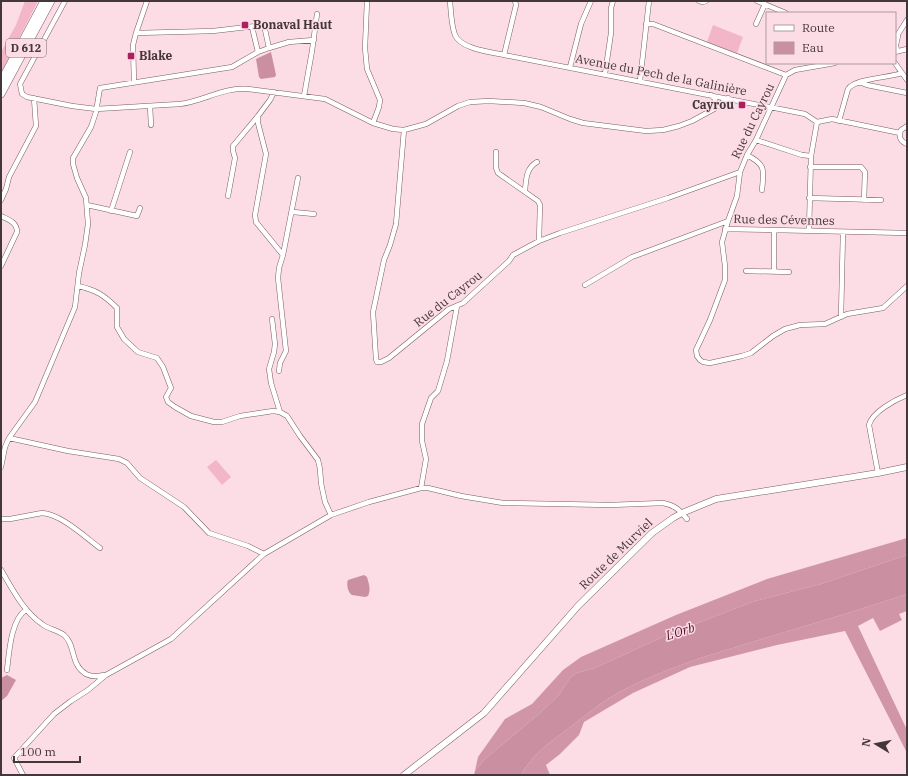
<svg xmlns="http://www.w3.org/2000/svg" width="908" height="776" viewBox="0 0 908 776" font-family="'IBM Plex Serif',serif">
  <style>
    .green { fill: #f2b6c8 }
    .forest { fill: #d096a8 }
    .water { fill: #ca90a2 }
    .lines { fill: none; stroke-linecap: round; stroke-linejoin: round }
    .minor-casing { stroke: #785d65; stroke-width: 5.5 }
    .major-casing { stroke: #785d65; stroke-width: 7 }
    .highway-casing { stroke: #785d65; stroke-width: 8 }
    .minor { stroke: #fff; stroke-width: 4.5 }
    .major { stroke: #fff; stroke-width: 6 }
    .highway { stroke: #fff; stroke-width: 7 }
    .poi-dot { fill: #ab1f60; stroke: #fcdce5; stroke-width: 1.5 }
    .labels { text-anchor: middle; stroke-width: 3; stroke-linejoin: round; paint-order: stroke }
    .shield { fill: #fcdce5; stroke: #7b686e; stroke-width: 1 }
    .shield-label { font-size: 11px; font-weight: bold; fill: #44373b }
    .poi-label { font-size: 12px; font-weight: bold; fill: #44373b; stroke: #fcdce5; text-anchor: start }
    .street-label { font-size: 12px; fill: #44373b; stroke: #fcdce5 }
    .water-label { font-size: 13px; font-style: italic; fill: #56102f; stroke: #fcdce5 }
  </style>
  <rect width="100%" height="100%" fill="#fcdce5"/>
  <path class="green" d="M 25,1 L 38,1 L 1,73 L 1,52 L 16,25 Z
    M 713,25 L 743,37 L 737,53 L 707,42 Z
    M 216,460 L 231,477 L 222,485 L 207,467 Z"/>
  <path class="forest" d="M 907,538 L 907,555 L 821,584 L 755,601 L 667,635 L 595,668 L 577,673 L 570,678 L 559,695 L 539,714 L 485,759 L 475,771 L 478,757 L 505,719 L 532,704 L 563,670 L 581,657 L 676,615 L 767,579 Z
    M 907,594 L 907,611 L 899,614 L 902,620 L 880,631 L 873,618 L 858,626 L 907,730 L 907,753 L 845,631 L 777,645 L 690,667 L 633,693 L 584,722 L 579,735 L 560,754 L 546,765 L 550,775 L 521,775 C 530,757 550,742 566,730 C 583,718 599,703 618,693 C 663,668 713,654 762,639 C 811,624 859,610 907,594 Z"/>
  <path class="water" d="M 271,52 L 276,75 L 275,77 L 261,79 L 259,77 L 256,59 Z
    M 907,555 L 907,594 C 859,610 811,624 762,639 C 713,654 663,668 618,693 C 599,703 583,718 566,730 C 550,742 530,757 521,775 L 474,775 L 475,771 L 485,759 L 539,714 L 559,695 L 570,678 L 577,673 L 595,668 L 667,635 L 755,601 L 821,584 Z
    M 364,575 L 367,577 C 369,584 371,589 368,596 L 365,597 L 352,595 C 348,593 346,584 348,580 Z
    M 7,675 L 16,680 L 7,696 L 1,701 L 1,678 Z"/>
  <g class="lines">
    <defs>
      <path id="minor" d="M 65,1 L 20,84 L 22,94 L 27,97 L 72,106 L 96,109 L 180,104 C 204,101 223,87 248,89 L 325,99 L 373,123 L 393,129 L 404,130 L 426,124 L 458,106 L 470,102 L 489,101 L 524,103 L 541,107 L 570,119 L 583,123 L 646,131 L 663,130 L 679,126 L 692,121 L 714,109 L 728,98
        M 367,1 L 365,48 L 367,69 L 380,100 L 379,107 L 373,123
        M 450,1 C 451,12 451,24 455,35 C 461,49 490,52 504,55 L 805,114 L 817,122 L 832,119 L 900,133
        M 699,1 L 703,2 L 706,1
        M 757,1 L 786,13
        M 646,24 L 653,24 L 786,75
        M 756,24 L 765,4
        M 252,27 L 258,52
        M 136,33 L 213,31 L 264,25 L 269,48
        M 895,39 L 907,20
        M 897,51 L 896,45 L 898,36
        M 895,52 L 907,49
        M 504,55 L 516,5 L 515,1
        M 895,63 L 907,80
        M 570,67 L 581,24 L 591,1
        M 605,74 L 611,33 L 611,8 L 613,1
        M 786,75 L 795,70 L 835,63
        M 640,81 L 649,1
        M 134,82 L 133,45 L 136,33 L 147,1
        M 859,82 L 867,85 L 907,93
        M 274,92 L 270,100 L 258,116 L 258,123 L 266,154 L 255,215 L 256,222 L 283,255 L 279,268 L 278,278 L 286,351 L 280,363 L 279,371
        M 711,95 L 715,99 L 715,108
        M 304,96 L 312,51 L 317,14
        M 150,106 L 151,125
        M 839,121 L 848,89 C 856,78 889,78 902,73
        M 907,126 L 901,130 C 898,137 901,142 907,144
        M 404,130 L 396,224 L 390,245 L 384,260 L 373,312 L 376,359 L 377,362 L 381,362 L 389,358 L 449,309 L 463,303 L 509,261 L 513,255 L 539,241 L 560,233 L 668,198 L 740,172 L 747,155 L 756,140 L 786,75
        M 756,140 L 802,155 L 811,156
        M 496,152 L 496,168 L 498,173 L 538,201 L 540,205 L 539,241
        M 747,155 C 766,165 764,169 762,190
        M 810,167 L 861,167 L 865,172 L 864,200
        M 740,172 L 737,196 L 728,221 L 722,242 L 725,266 L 725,280 L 710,320 L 696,350 L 697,356 L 700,360 L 703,362 L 710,363 L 742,356 L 751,353 L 773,336 L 785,329 L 800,325 L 825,324 L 847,314 L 883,308 L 907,286
        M 525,191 C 526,180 526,168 537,162
        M 228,196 L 235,158 L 233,151 L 233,146 L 258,116
        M 809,198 L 881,200
        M 1,200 L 6,189 L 9,177 L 36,126 L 34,98
        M 87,205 L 137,216 L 140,208
        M 111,211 L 130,152
        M 293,212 L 314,214
        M 1,216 C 9,220 17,222 17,232 L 1,266
        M 725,229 L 907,233
        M 809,231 L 811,156 L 817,122
        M 283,255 L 298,178
        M 746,271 L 789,272
        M 774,272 L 774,230
        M 585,285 L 632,257 L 728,221
        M 78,286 C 96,290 104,295 117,308 L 117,327 L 124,339 L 138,352 L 157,358 L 163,367 L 171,388 L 166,397 L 168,402 L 175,407 L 191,416 L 214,422 L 222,422 L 240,416 L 273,411 L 280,412 L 287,416 L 300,436 L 318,460 L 320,469 L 321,483 L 325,502 L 331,515
        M 841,317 L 843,232
        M 272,319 L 275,344 L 274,352 L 269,369 L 271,383 L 280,412
        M 9,438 L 68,451 L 119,459 L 127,463 L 140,478 L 184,507 L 209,533 L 248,546 L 264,554
        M 1,467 L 5,447 L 9,438 L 35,402 L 75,307 L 79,273 L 85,245 L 88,224 L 86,198 L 77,178 L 73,164 L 73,158 L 91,127 L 96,112 L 100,88 L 232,67 L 258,52 L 269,48 L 289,42 L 314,40
        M 878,473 L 869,425 C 872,412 895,400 907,395
        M 421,488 L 426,459 L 422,441 L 422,424 L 431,398 L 438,391 L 447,361 L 457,306
        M 1,519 L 10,519 L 42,513 C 61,514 85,537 100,548
        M 1,570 C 12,588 23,611 42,624 C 48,629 57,630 64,635 C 76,645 70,665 86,674 C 92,677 97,677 104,675
        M 7,670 C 9,653 11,619 26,610
        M 23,775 L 14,758 L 54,714 L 71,701 L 88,690 L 106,675 L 171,639 L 264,554 L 331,515 L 369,502 L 421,488 L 428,488 L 461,496 L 503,503 L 610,505 L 663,503 C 674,505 680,510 687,519"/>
      <path id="major" d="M 404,775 L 484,713 L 578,606 L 652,533 L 673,518 L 682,513 L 716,499 L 878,473 L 907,467"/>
      <path id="highway" d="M 1,81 L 44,1
        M 1,94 L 51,1"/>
    </defs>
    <use href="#minor" class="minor-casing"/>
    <use href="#major" class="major-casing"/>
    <use href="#highway" class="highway-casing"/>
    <use href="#minor" class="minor"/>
    <use href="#major" class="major"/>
    <use href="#highway" class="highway"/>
  </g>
  <g class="poi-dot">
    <rect x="241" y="21" width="8" height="8" rx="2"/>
    <rect x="127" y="52" width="8" height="8" rx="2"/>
    <rect x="738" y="101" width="8" height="8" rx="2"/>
  </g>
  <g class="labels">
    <rect class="shield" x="6" y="39" width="40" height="18" rx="3"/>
    <g class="shield-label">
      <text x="26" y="52">D 612</text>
    </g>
    <g class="poi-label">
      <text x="253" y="29">Bonaval Haut</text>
      <text x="139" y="60">Blake</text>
      <text x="734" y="109" text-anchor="end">Cayrou</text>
    </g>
    <g class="street-label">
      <text transform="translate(661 75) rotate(11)" y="4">Avenue du Pech de la Galinière</text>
      <text transform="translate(753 121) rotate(-64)" y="4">Rue du Cayrou</text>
      <text transform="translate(784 220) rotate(1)" y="4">Rue des Cévennes</text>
      <text transform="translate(448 299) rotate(-38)" y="4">Rue du Cayrou</text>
      <text transform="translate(616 554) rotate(-44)" y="4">Route de Murviel</text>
    </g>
    <g class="water-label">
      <text transform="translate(680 631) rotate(-18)" y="5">L'Orb</text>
    </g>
  </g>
  <rect width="908" height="776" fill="none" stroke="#44373b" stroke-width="4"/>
  <rect x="766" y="12" width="130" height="52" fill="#fcdce5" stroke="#b29aa1"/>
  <rect x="774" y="25" width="20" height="6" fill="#ffffff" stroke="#b29aa1"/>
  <text x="802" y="32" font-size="12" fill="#44373b">Route</text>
  <rect x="774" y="42" width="20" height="12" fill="#ca90a2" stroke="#b29aa1"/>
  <text x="802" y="52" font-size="12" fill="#44373b">Eau</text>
  <g transform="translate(876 744) rotate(280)" stroke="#fcdce5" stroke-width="3" paint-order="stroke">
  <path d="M0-3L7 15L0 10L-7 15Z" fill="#44373b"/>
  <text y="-6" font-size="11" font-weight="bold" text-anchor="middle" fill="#44373b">N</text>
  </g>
  <path d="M14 756v6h66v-6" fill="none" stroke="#44373b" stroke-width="2"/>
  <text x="20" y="756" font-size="12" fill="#44373b" stroke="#fcdce5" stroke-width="3" paint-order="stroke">100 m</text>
</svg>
